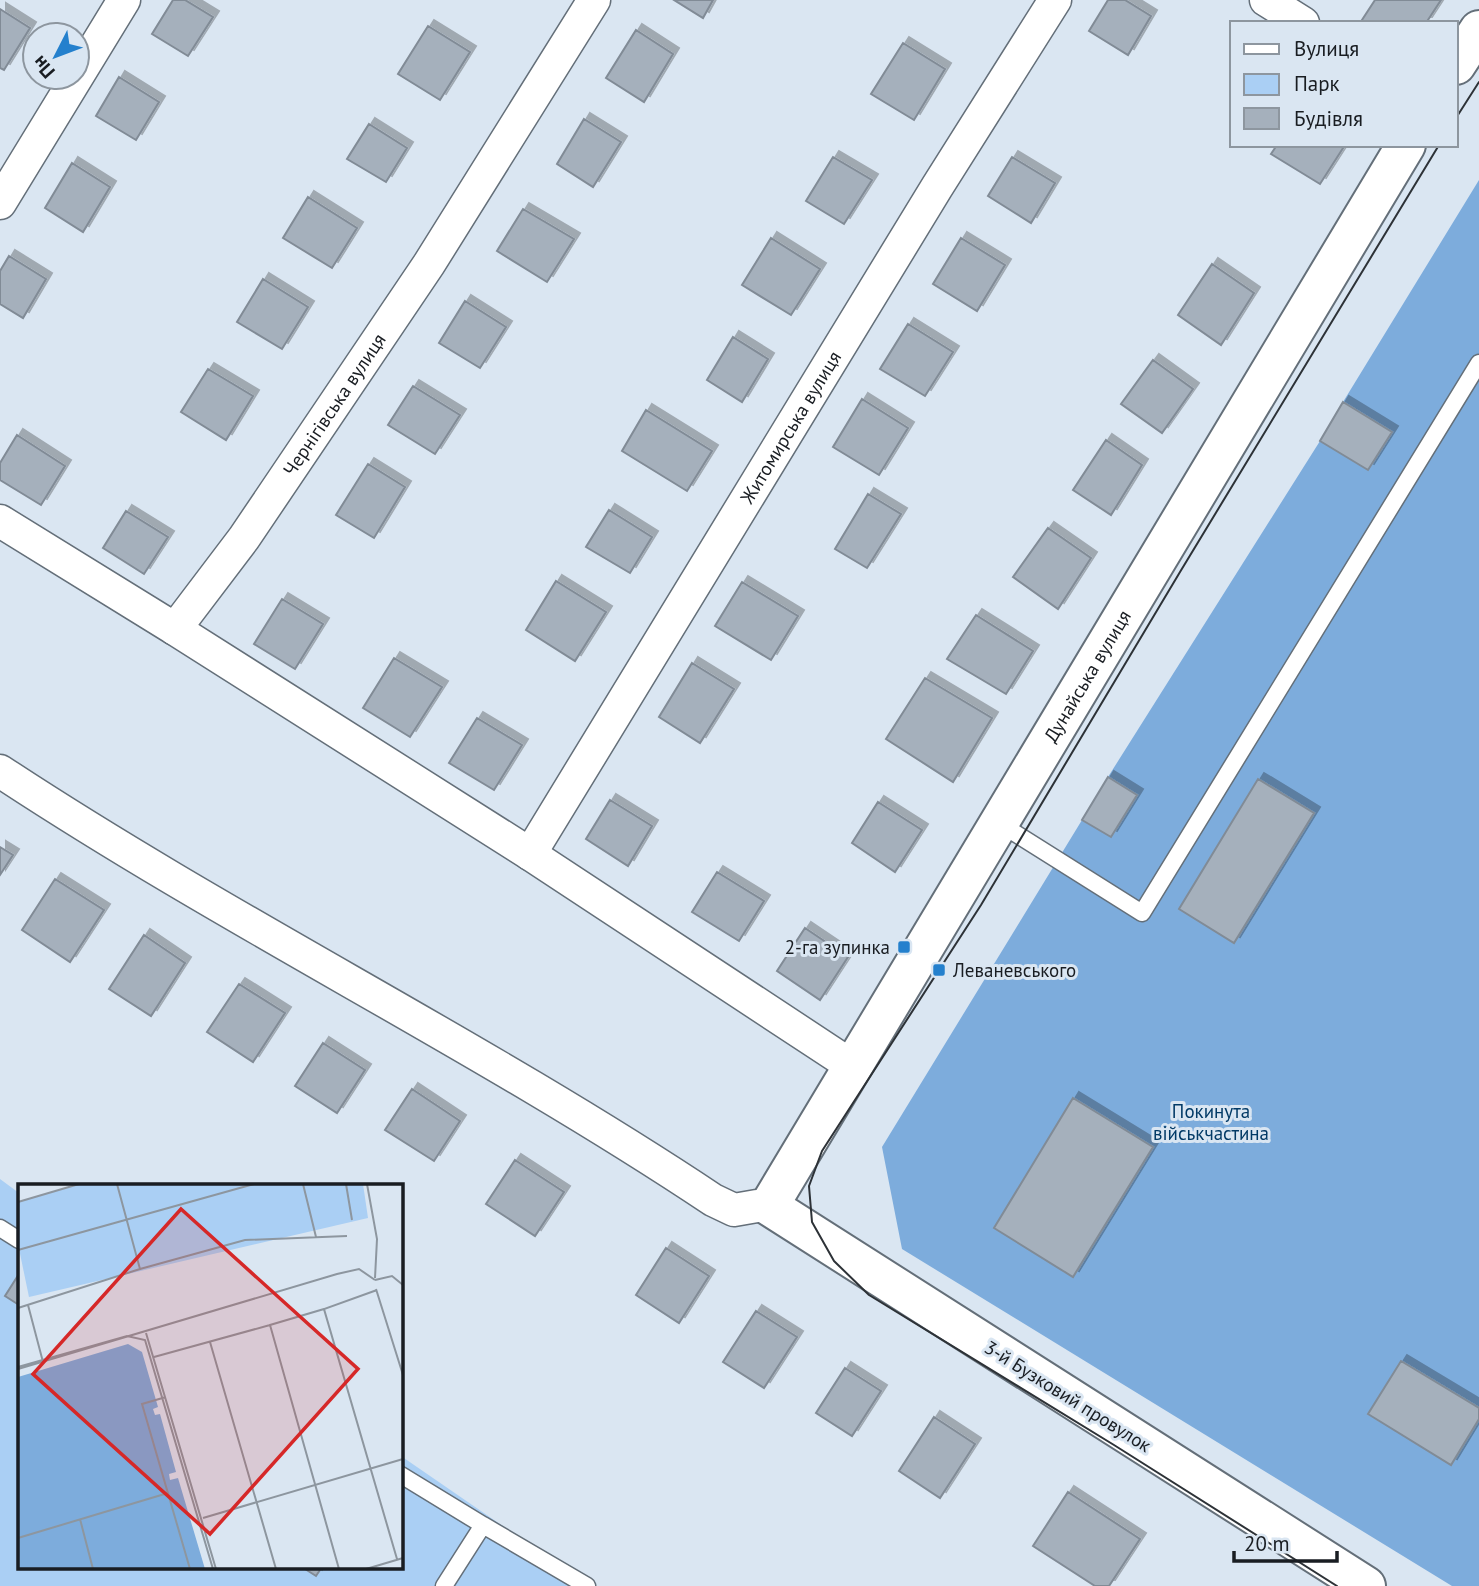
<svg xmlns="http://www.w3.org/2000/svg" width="1479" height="1586" viewBox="0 0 1479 1586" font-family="'PT Sans',sans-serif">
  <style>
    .green { fill: #aacff4 }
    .forest { fill: #7dacdc }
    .building { fill: #a5b0bc; stroke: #818b96; stroke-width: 2; filter: url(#shadow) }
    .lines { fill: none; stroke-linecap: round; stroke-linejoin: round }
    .lane-casing { stroke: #646f79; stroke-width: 19 }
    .street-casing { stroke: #646f79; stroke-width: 35 }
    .secondary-casing { stroke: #646f79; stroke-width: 42 }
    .lane { stroke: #fff; stroke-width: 16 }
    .street { stroke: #fff; stroke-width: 32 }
    .secondary { stroke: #fff; stroke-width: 38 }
    .tram { stroke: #2d3237; stroke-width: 2 }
    .poi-dot { fill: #2480cd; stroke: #dae6f2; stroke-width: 2.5 }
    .labels { text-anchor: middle; stroke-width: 6; stroke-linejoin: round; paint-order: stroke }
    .street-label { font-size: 19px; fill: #191d22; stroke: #dae6f2 }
    .poi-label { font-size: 19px; fill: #191d22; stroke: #dae6f2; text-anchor: end }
    .park-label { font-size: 19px; fill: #023a66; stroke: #dae6f2 }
    .inset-road { fill: none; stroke: #8d969f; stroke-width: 2 }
    .view { fill: #d62828; fill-opacity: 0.15; stroke: #d62828; stroke-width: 3.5 }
    .inset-edge { fill: none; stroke: #191d22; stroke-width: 3.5 }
  </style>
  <defs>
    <filter id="shadow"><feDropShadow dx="6" dy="-6" stdDeviation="0" flood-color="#0004"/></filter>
  </defs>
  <rect width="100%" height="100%" fill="#dae6f2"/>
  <path class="green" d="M 0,1179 L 19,1193 L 19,1567 L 401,1567 L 401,1456 L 590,1586 L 0,1586 Z"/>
  <path class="forest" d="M 1479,180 L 1479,1586 L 1452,1586 L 902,1249 L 882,1147 L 1082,820 L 1111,837 L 1137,795 L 1108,777 L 1320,441 L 1368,470 L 1392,432 L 1343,402 Z"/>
  <path class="building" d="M 173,0 L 185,0 L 213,17 L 188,56 L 152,34 Z
    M 674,0 L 713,0 L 703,18 Z
    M 1108,0 L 1125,0 L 1151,16 L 1128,55 L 1089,31 Z
    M 1375,0 L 1441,0 L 1426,23 L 1360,23 Z
    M 0,9 L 30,28 L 4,70 L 0,68 Z
    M 428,26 L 470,52 L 440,100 L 398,74 Z
    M 636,30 L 673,54 L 644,102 L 606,78 Z
    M 903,43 L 945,69 L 914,120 L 871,94 Z
    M 119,77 L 159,102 L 136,140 L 96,116 Z
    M 584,119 L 621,142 L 593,187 L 557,164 Z
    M 369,124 L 407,148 L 386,182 L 347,159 Z
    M 1277,145 L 1345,145 L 1320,184 L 1271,154 Z
    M 833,157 L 872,180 L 844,224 L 806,201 Z
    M 1012,157 L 1055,183 L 1031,223 L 988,196 Z
    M 72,163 L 110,187 L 83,232 L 45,208 Z
    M 308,197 L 357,228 L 332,268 L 283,238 Z
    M 523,209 L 574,239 L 547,282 L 497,251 Z
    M 771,238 L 820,269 L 791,315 L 742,285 Z
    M 961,238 L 1005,265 L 977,311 L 933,284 Z
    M 9,256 L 46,279 L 23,318 L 0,304 L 0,271 Z
    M 1212,264 L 1254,293 L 1221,345 L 1178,315 Z
    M 263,279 L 308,307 L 282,349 L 237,322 Z
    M 465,301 L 506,327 L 480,368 L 439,343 Z
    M 908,324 L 953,352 L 925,396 L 880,369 Z
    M 733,337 L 768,359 L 742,402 L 707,380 Z
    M 1153,360 L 1193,389 L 1162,433 L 1121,404 Z
    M 208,369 L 253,396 L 226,440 L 181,412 Z
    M 413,386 L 460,415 L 435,454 L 388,425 Z
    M 862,399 L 908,428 L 879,475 L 833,447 Z
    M 1343,402 L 1392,432 L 1368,470 L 1320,441 Z
    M 646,410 L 712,451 L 687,491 L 622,451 Z
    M 17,435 L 65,466 L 41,505 L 0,480 L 0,463 Z
    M 1106,440 L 1142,465 L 1111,515 L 1073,490 Z
    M 368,464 L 405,487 L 374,538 L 336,515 Z
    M 868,494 L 901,514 L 867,568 L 835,549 Z
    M 609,510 L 652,537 L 630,573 L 586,547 Z
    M 126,511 L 168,537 L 144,574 L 103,548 Z
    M 1048,528 L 1091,558 L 1058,609 L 1013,577 Z
    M 556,581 L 606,612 L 575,661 L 526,630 Z
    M 742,582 L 798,616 L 771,660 L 715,626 Z
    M 282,599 L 323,624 L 295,669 L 254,644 Z
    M 976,615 L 1033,651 L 1006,694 L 947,659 Z
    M 394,658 L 442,687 L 410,737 L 363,708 Z
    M 692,663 L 734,689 L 700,743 L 659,717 Z
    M 925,678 L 992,718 L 953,782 L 886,739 Z
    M 477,718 L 522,745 L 494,790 L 449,763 Z
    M 1108,777 L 1137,795 L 1111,837 L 1082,820 Z
    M 1258,779 L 1314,813 L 1234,943 L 1179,909 Z
    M 610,800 L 652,826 L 628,866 L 586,839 Z
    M 878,802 L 922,830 L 895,872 L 852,843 Z
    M 0,847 L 13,855 L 0,875 Z
    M 717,872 L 764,901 L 739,941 L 692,912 Z
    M 55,879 L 104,910 L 70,962 L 22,930 Z
    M 805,928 L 848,957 L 820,1000 L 777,971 Z
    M 144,935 L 185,963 L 151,1016 L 109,989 Z
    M 239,984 L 285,1013 L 253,1062 L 207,1032 Z
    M 323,1043 L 365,1070 L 337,1113 L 295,1086 Z
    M 412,1089 L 460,1121 L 434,1161 L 385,1130 Z
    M 1073,1098 L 1153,1147 L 1073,1277 L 994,1228 Z
    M 515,1160 L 564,1192 L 535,1236 L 486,1204 Z
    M 666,1248 L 709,1276 L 679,1323 L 636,1295 Z
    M 19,1274 L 19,1305 L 5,1296 Z
    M 756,1311 L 797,1337 L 764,1388 L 723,1362 Z
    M 1401,1361 L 1479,1408 L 1479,1419 L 1451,1465 L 1368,1414 Z
    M 845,1368 L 881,1391 L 852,1436 L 816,1413 Z
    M 934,1417 L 975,1444 L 940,1498 L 899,1471 Z
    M 1068,1492 L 1140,1539 L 1109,1586 L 1095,1586 L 1033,1546 Z
    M 302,1567 L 322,1567 L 316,1576 Z"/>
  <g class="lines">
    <defs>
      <path id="lane" d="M 999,823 L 1142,913 L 1479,363
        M 0,1228 L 19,1240
        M 401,1475 L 483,1525
        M 444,1586 L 483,1525 L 587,1586"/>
      <g id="street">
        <path d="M 1266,0 L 1303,23"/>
        <path d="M 0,203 L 124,0"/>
        <path id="s1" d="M 0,521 L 175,629 L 244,538 L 429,264 L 594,0"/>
        <path d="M 175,629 L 530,854 L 852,1066"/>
        <path d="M 0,771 C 232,924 482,1046 713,1200 L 734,1210 L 757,1206 L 769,1206"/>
        <path id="s2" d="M 530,854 L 937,187 L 1055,0"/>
      </g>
      <g id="secondary">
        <path d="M 1456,65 L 1479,30"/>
        <path id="s3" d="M 1366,1586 L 769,1206 L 1406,145"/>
      </g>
    </defs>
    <use href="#lane" class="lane-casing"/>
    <use href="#street" class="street-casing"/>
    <use href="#secondary" class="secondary-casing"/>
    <use href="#lane" class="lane"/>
    <use href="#street" class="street"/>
    <use href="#secondary" class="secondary"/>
    <path class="tram" d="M 1456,118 L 1479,82
      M 1337,1586 L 1114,1445 L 869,1295 L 834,1261 L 812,1222 L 809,1186 L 822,1151 L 981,905 L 1180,572 L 1439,145"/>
  </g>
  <g class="poi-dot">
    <rect x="897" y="940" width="14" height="14" rx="3.5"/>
    <rect x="932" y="963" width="14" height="14" rx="3.5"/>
  </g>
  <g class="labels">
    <g class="street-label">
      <text dy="7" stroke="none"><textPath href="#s1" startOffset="481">Чернігівська вулиця</textPath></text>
      <text dy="7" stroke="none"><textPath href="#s2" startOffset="500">Житомирська вулиця</textPath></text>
      <text dy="7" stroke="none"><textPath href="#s3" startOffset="1326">Дунайська вулиця</textPath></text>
      <text transform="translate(1068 1396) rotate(32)" y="7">3-й Бузковий провулок</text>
    </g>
    <g class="poi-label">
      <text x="890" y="954">2-га зупинка</text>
      <text x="953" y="977" text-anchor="start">Леваневського</text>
    </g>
    <g class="park-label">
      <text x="1211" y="1118">Покинута<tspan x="1211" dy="22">військчастина</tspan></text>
    </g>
  </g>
  <g transform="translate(18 1184)">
    <rect width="385" height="385" fill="#dae6f2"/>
    <path d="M 63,0 L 345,0 L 350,34 L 11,113 L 0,60 L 0,18 Z" fill="#aacff4"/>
    <path d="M 110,160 L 124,168 L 140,223 L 135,225 L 137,231 L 142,230 L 158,288 L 151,290 L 152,296 L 160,294 L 187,385 L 0,385 L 0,193 Z" fill="#7dacdc"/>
    <path class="inset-road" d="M 285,0 L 298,53M 328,0 L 334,36M 349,0 L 359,55 L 357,94M 0,18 L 61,0M 0,66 L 236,0M 122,85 L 227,56 L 329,52M 357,96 L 374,92 L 385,101M 358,105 L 385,191M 359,106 L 306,125 L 379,375M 10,121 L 25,178M 0,124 L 122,85 L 99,0M 306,125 L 252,141 L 321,385M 128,149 L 198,385M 192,158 L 258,385M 136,173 L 252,141M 0,183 L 109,152 L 127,156 L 195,385M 0,185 L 319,90 L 341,85 L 357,96M 148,213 L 124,220 L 172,385M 185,334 L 385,275M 62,335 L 75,385M 0,354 L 150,309M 348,385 L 385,374"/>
    <path class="view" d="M 163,25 L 340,185 L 192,350 L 15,190 Z"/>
    <rect width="385" height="385" class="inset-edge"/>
  </g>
  <rect x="1230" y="21" width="228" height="126" fill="#dae6f2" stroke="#8d969f" stroke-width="2"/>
  <rect x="1244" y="44" width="35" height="10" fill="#ffffff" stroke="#8d969f" stroke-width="2"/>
  <text x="1294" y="56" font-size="21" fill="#191d22">Вулиця</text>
  <rect x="1244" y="74" width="35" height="21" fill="#aacff4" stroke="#8d969f" stroke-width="2"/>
  <text x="1294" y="91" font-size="21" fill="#191d22">Парк</text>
  <rect x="1244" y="108" width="35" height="21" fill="#a5b0bc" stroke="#8d969f" stroke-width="2"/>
  <text x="1294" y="126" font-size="21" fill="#191d22">Будівля</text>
  <g transform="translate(56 56) rotate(228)"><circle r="33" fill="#dae6f2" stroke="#8d969f" stroke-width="2"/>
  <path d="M0-5L12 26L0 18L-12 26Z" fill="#2480cd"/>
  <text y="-10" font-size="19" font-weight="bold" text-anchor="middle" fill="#191d22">Пн</text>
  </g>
  <path d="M1234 1551v10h103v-10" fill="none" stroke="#191d22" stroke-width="3.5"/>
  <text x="1244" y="1551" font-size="21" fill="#191d22" stroke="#dae6f2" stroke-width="5" paint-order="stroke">20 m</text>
</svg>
